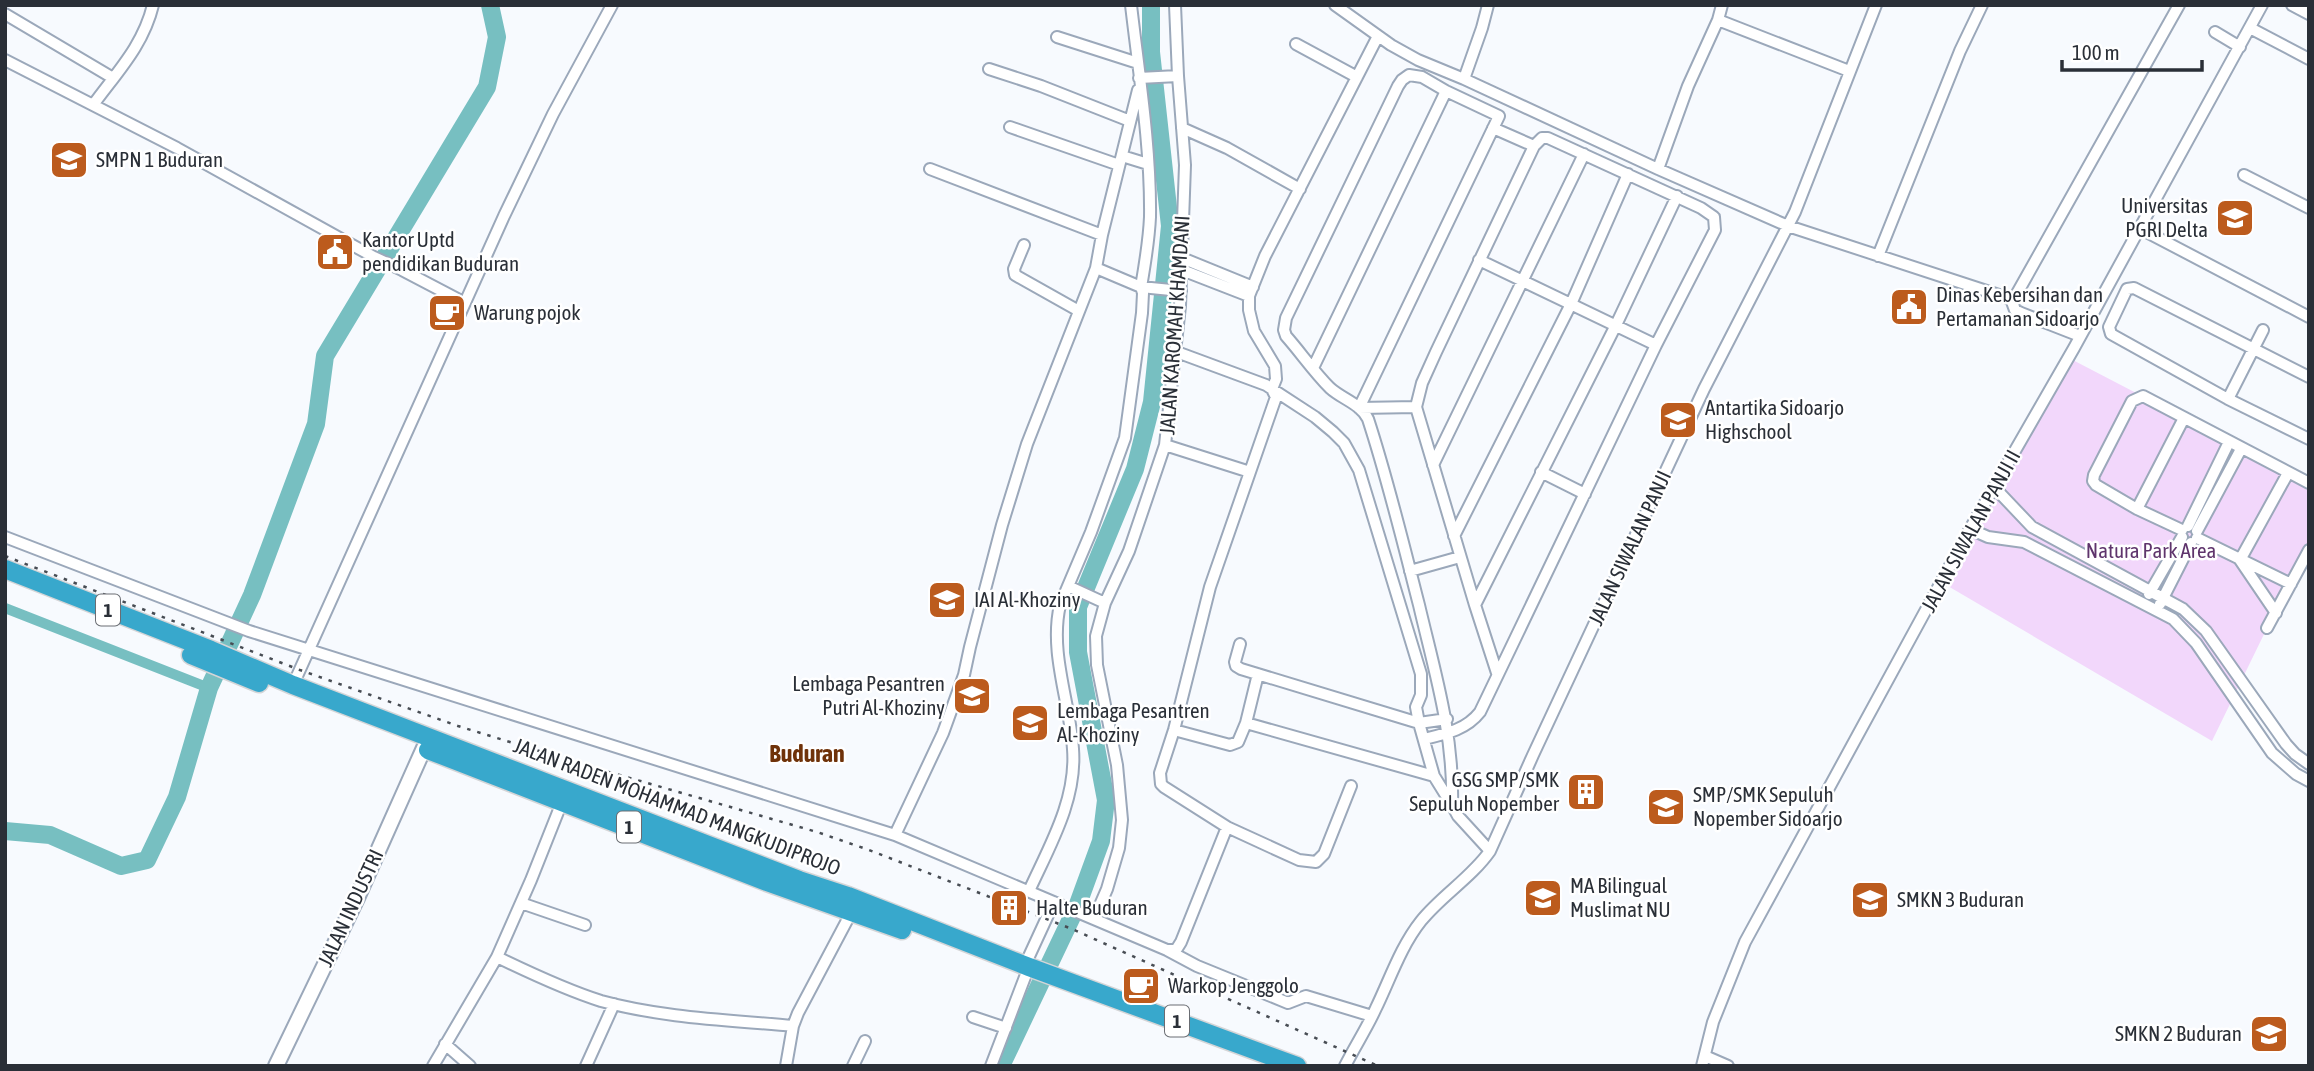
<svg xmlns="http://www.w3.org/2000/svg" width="2314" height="1071" viewBox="0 0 2314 1071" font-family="'Asap Condensed',sans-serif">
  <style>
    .green { fill: #f2d7fb }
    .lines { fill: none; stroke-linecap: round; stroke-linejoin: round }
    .canal { stroke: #77bfc1; stroke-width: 10 }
    .river { stroke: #77bfc1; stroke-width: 18 }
    .minor-casing { stroke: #9ba8ba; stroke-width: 14 }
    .tertiary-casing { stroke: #9ba8ba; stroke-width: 18 }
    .trunk-casing { stroke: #d4d5d7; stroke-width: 21 }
    .minor { stroke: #fff; stroke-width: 10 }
    .tertiary { stroke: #fff; stroke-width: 14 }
    .trunk { stroke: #38a8cc; stroke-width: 18 }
    .rail { stroke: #484d54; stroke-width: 2.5; stroke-dasharray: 3.5 7; stroke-linecap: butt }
    .labels { text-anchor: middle; stroke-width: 5; stroke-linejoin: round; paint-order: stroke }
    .shield { fill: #fff; stroke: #6a6d73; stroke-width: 2 }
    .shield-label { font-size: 19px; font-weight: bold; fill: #2a2f37 }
    .poi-label { font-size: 21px; fill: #2a2f37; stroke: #fff; text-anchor: start }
    .street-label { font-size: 21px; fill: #2a2f37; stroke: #fff }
    .park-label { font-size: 21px; fill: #5f346c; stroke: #fff }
    .quarter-label { font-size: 24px; font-weight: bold; fill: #6f3209; stroke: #fff }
  </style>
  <rect width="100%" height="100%" fill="#f7fafe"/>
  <path class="green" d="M 2067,357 L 2309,483 L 2309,550 L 2267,628 L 2212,741 L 1941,582 Z"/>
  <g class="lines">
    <path class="canal" d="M 5,608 L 209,688"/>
    <path class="river" d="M 5,831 L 50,835 L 121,866 L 147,860 L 177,797 L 209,688 L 252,595 L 316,424 L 325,356 L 487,87 L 497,37 L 490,5
      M 1001,1066 L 1078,904 L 1101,841 L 1106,800 L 1078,652 L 1078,607 L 1135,469 L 1152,402 L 1170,226 L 1151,52 L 1151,5"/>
    <defs>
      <path id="minor" d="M 1131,5 C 1139,74 1151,148 1150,217 C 1149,240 1145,264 1141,287 L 1181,291
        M 1335,5 L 1391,45 L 1418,60 L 1464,79 L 1658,169 L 1788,226 L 2011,299
        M 2292,5 L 2309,14
        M 5,14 L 113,78
        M 1718,20 L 1849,71
        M 2250,28 L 2309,59
        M 2215,32 L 2240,47
        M 1057,37 L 1138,63
        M 1296,44 L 1357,77
        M 5,60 L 177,148 L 374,257 L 402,270 L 465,303
        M 989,69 L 1041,86 L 1130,121
        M 1139,78 L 1178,76
        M 1464,79 L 1482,28 L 1488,5
        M 93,105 C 117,72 143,46 153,5
        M 1010,127 L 1119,165
        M 1182,128 L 1227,148 L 1300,189
        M 1493,128 L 1534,146
        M 1122,156 L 1148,164
        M 930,169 L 1102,235 L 1096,268 L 1027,444 L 1002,525 L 970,647 L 964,675 L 943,733 L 895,835 L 1167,950 L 1176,950 L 1181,942 L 1227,827 L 1164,787 L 1161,784 L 1160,773 L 1174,730 L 1210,587 L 1276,397 L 1272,389 L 1276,379 L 1275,366 L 1254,331 L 1249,310 L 1249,296 L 1265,256 L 1378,36
        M 1658,169 L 1688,86 L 1718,20 L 1722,5
        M 2244,175 L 2309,208
        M 2139,228 L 2309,317
        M 1102,235 L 1138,90
        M 1024,245 L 1014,269 L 1015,275 L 1079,311
        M 1878,256 L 1960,51 L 1982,5
        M 1182,258 L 1253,287
        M 1479,260 L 1656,345
        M 1182,270 L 1249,296
        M 2011,299 L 2015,297 L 2179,5
        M 2011,299 L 2015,310 L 2021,313 L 2080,336
        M 1174,351 L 1266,385 L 1315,417 L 1333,432 L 1344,443 L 1359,470 L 1421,674 L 1421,695 L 1416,707 L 1419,723 L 1434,776 L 1452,805 C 1454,734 1435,673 1419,605 C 1403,543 1388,480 1368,419 C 1361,404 1342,399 1330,388 C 1314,372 1301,353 1286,336 L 1284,330 L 1286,318 L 1398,86 L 1402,80 L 1409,75 L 1422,77 L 1446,91 L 1499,116 L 1359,408 L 1416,407
        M 1313,368 L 1446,91
        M 2309,377 L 2134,288 L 2127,289 L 2109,327 L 2111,334 L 2228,399 L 2309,439
        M 2228,399 L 2263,330
        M 1165,445 L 1250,472
        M 1433,465 L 1584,154
        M 1541,472 L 1585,494
        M 1994,487 L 2032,527 L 2183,609 L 2206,631 L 2286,744 L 2295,754 L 2309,764
        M 2137,509 L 2184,418
        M 2188,526 L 2229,442
        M 1970,529 L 1988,537 L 2024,542 L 2173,619 L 2196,643 L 2272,753 L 2296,774 L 2309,781
        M 2182,530 L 2137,509 L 2096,485 L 2093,481 L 2094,475 L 2132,401 L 2143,396 L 2309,483
        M 2197,531 L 2241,449
        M 1454,536 L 1571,304 L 1628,174
        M 5,537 L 249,631 L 895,835
        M 2197,538 L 2291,584
        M 1410,571 L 1460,557
        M 1068,586 L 1105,603
        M 2149,594 L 2182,537
        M 2160,604 L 2191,543
        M 1475,605 L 1616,325 L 1677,196
        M 2276,613 L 2240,560 L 2288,473
        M 2267,628 L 2309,550
        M 1240,644 L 1235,662 L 1236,666 L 1241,669 L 1419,723 L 1447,719
        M 293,685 L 504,216 L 553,114 L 612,5
        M 1246,723 L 1434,776
        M 1174,730 L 1230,745 L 1238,742 L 1246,723 L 1258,674
        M 1424,739 C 1445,734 1466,730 1480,712 L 1656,345 L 1715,230 L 1714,217 L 1701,208 L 1548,138 L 1542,138 L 1534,146 L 1436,352 L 1422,383 L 1416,407 L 1475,605 L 1497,673
        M 1452,805 L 1458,816 L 1490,851
        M 1227,827 L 1299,860 L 1316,862 L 1324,854 L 1351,786
        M 1029,891 C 1049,847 1077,800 1073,749 C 1070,702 1049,653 1060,605 L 1091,532 L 1125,438 L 1142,313 L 1143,293 L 1141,287 L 1096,268
        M 521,903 L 585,925
        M 1094,919 L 1107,889 L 1119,848 L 1122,820 L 1117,765 L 1097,665 L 1096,636 L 1105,603 L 1129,551 L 1165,445 L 1180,306 L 1185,165 L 1178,76 L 1175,5
        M 1167,950 L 1197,966 L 1288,1003 L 1306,996 L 1372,1016
        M 497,957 C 530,973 566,990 601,1001 C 663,1018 730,1020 793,1026
        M 1025,965 L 1054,902
        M 973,1017 L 1006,1028
        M 445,1044 L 470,1066
        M 1705,1056 L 1728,1066
        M 433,1066 L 497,957 L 531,880 L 562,802
        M 586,1066 L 614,1004
        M 786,1066 L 793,1026 L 798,1013 L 852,911
        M 853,1066 L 865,1041
        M 991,1066 L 1025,977
        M 1345,1066 C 1355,1046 1367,1028 1376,1008 C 1390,979 1401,946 1421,921 C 1442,895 1471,878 1490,851 L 1533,755 L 1704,389 L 1795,212 L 1876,5
        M 1702,1066 L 1713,1022 L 1745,942 L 1970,529 L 2074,348 L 2262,5"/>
      <path id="tertiary" d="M 276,1066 L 357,898 L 424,748"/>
      <path id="trunk" d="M 5,569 L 211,650 L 293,685 L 799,880 L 848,896 L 1029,967 L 1297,1066
        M 191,655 L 259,683
        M 428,750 L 767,882 L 902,930"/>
    </defs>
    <use href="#minor" class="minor-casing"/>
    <use href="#tertiary" class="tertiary-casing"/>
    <use href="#trunk" class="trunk-casing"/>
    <use href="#minor" class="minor"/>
    <use href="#tertiary" class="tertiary"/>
    <use href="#trunk" class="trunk"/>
    <path class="rail" d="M 5,556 L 300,670 L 458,726 L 578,763 L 817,832 L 869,850 L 1072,929 L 1378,1066"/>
  </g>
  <defs>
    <symbol id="school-square" viewBox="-11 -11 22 22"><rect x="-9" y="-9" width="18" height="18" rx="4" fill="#bc5b1d" stroke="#fff"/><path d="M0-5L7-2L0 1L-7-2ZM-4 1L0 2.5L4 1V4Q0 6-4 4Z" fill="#fff"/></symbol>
    <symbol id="university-square" viewBox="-11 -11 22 22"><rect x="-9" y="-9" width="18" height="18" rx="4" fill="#bc5b1d" stroke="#fff"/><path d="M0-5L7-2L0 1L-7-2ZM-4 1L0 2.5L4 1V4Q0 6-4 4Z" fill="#fff"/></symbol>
    <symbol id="civic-square" viewBox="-11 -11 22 22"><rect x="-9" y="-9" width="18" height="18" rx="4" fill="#bc5b1d" stroke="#fff"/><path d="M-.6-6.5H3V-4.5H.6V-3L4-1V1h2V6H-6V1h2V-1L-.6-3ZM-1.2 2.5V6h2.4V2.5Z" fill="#fff"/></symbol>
    <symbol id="cafe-square" viewBox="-11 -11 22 22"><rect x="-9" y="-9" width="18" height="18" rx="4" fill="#bc5b1d" stroke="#fff"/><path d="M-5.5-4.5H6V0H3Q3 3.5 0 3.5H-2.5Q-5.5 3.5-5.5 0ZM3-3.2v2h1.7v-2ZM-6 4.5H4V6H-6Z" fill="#fff"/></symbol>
    <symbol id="building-square" viewBox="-11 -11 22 22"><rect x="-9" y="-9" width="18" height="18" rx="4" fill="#bc5b1d" stroke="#fff"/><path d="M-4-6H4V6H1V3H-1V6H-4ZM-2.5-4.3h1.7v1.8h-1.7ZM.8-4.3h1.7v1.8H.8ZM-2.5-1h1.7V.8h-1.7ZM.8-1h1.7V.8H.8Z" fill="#fff"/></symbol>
  </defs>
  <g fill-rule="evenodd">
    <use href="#school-square" x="47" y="138" width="44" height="44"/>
    <use href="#university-square" x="2213" y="196" width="44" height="44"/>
    <use href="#civic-square" x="313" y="230" width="44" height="44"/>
    <use href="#civic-square" x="1887" y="285" width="44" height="44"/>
    <use href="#cafe-square" x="425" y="291" width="44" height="44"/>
    <use href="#school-square" x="1656" y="398" width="44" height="44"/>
    <use href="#university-square" x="925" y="578" width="44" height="44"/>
    <use href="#school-square" x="950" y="674" width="44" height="44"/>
    <use href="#school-square" x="1008" y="701" width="44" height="44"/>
    <use href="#building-square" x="1564" y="770" width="44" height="44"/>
    <use href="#school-square" x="1644" y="785" width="44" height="44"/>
    <use href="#school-square" x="1521" y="876" width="44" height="44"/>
    <use href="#school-square" x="1848" y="878" width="44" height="44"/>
    <use href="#building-square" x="987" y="886" width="44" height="44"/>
    <use href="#cafe-square" x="1119" y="964" width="44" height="44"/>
    <use href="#school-square" x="2247" y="1012" width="44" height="44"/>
  </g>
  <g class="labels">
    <g class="shield">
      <rect x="96" y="594.5" width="24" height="31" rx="5"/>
      <rect x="617" y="811.5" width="24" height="31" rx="5"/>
      <rect x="1165" y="1005.5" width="24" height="31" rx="5"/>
    </g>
    <g class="shield-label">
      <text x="108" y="617">1</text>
      <text x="629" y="834">1</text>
      <text x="1177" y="1028">1</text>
    </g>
    <g class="poi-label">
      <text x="96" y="167">SMPN 1 Buduran</text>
      <text x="2208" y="213" text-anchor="end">Universitas<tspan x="2208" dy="24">PGRI Delta</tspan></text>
      <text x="362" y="247">Kantor Uptd<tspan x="362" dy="24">pendidikan Buduran</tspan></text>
      <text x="1936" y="302">Dinas Kebersihan dan<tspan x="1936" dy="24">Pertamanan Sidoarjo</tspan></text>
      <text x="474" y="320">Warung pojok</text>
      <text x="1705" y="415">Antartika Sidoarjo<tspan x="1705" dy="24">Highschool</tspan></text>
      <text x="974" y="607">IAI Al-Khoziny</text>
      <text x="945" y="691" text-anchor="end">Lembaga Pesantren<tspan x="945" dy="24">Putri Al-Khoziny</tspan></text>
      <text x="1057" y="718">Lembaga Pesantren<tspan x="1057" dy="24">Al-Khoziny</tspan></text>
      <text x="1559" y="787" text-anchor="end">GSG SMP/SMK<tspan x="1559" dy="24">Sepuluh Nopember</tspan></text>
      <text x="1693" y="802">SMP/SMK Sepuluh<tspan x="1693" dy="24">Nopember Sidoarjo</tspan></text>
      <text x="1570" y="893">MA Bilingual<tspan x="1570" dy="24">Muslimat NU</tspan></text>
      <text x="1897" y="907">SMKN 3 Buduran</text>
      <text x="1036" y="915">Halte Buduran</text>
      <text x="1168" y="993">Warkop Jenggolo</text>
      <text x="2242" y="1041" text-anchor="end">SMKN 2 Buduran</text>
    </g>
    <g class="street-label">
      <text transform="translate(1175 325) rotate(-86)" y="7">JALAN KAROMAH KHAMDANI</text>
      <text transform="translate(1971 531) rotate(-61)" y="7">JALAN SIWALAN PANJI II</text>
      <text transform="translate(1630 548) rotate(-65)" y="7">JALAN SIWALAN PANJI</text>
      <text transform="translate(677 807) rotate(21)" y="7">JALAN RADEN MOHAMMAD MANGKUDIPROJO</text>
      <text transform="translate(351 908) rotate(-65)" y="7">JALAN INDUSTRI</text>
    </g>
    <g class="park-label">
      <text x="2151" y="558">Natura Park Area</text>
    </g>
    <g class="quarter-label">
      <text x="807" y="762">Buduran</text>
    </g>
  </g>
  <rect width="2314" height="1071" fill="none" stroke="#2a2f37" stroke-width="14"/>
  <path d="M2062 60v10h140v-10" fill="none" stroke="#2a2f37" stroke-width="3.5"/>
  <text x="2072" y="60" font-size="21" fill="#2a2f37" stroke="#ffffff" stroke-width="5" paint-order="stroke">100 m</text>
</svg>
